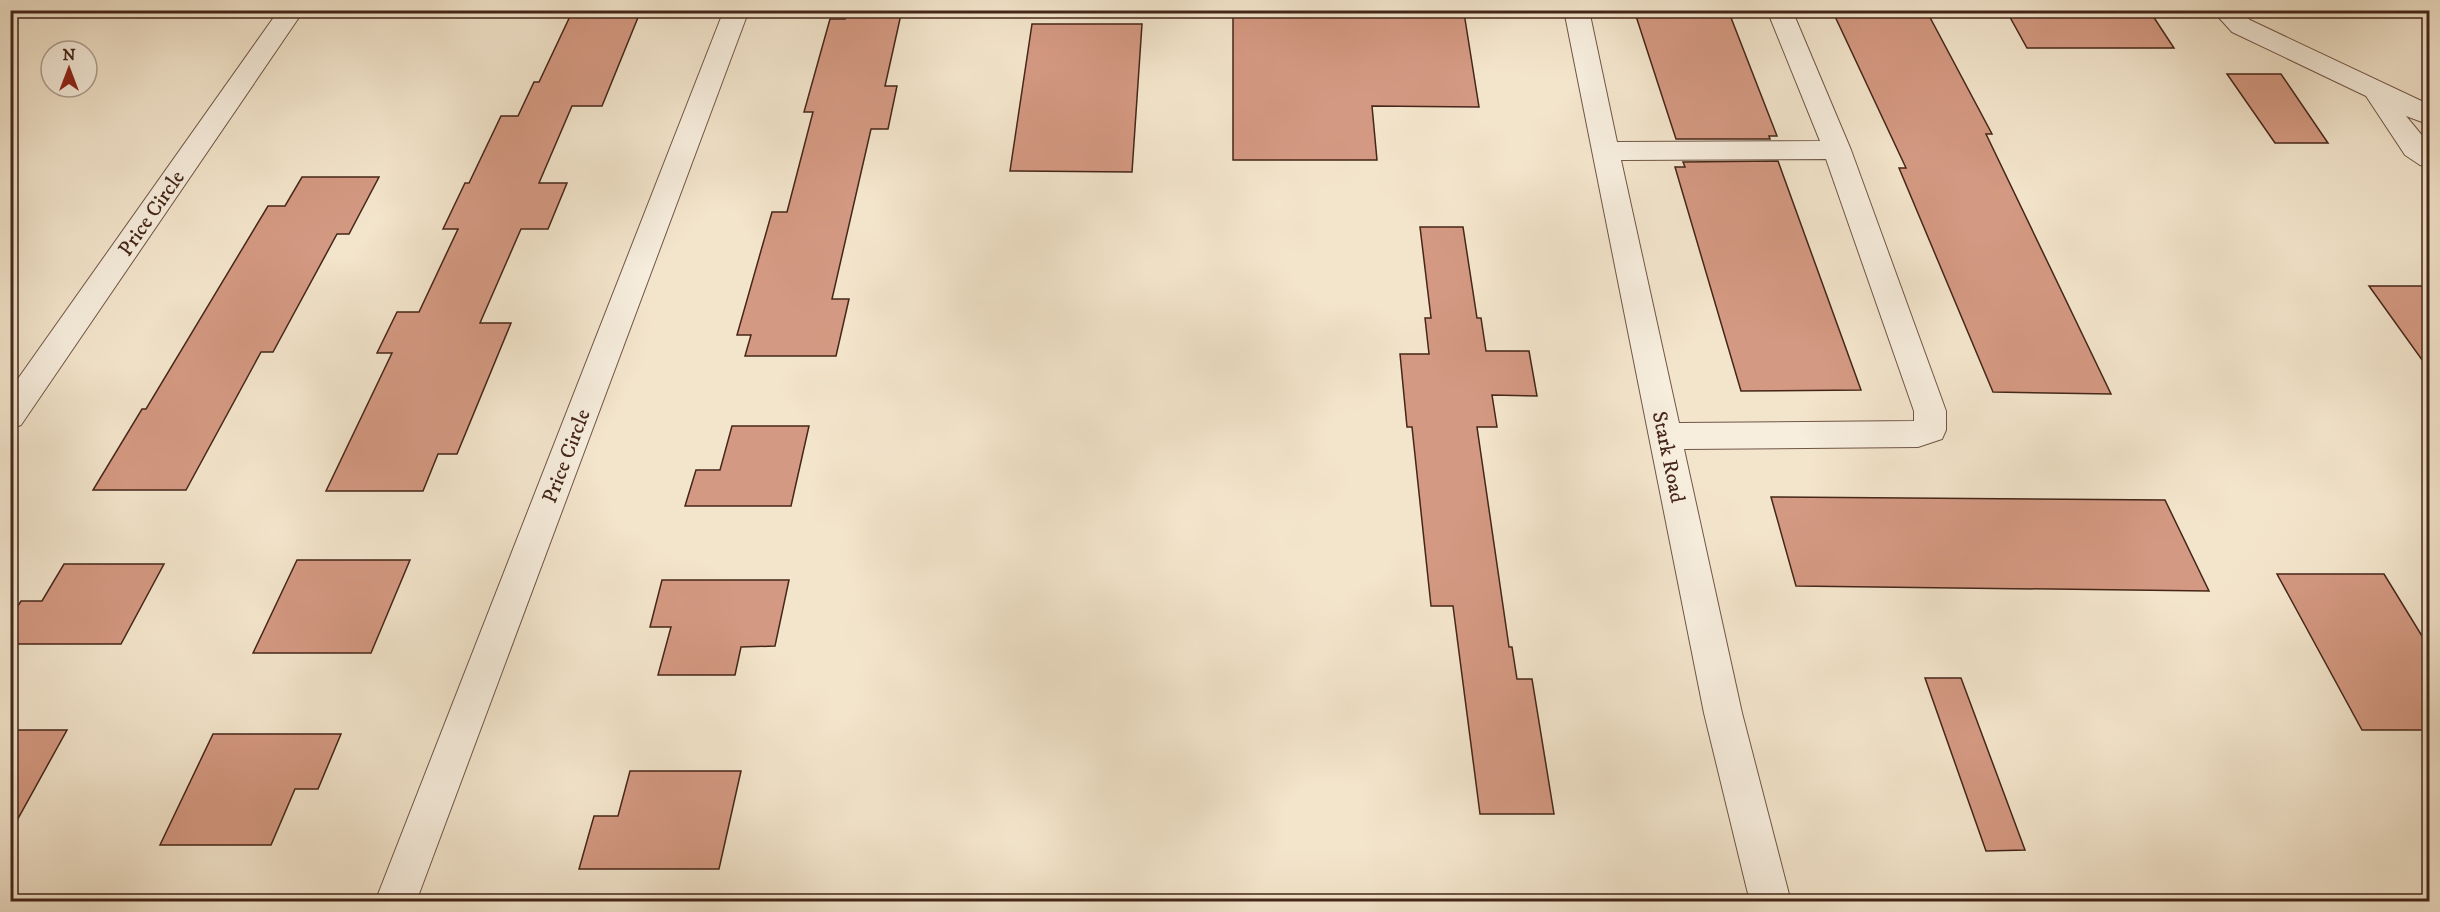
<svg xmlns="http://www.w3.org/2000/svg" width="2440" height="912" viewBox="0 0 2440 912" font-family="'IM FELL DW Pica',serif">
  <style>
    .building { fill: #d49982; stroke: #452619; stroke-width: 1.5 }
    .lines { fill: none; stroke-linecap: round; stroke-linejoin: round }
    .minor-casing { stroke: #705646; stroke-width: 2 }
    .minor { fill: #f7eede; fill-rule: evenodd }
    .labels { text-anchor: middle; stroke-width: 5; stroke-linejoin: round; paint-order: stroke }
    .street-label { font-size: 21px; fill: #452619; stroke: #f7eede }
  </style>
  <rect width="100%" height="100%" fill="#f3e5cc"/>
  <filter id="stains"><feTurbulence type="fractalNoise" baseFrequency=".00333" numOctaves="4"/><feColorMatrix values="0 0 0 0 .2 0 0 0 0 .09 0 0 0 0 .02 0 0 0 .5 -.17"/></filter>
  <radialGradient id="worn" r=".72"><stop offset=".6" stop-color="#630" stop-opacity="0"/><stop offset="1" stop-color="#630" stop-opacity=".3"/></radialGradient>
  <path class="building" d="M 573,10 L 627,10 L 625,15 L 639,15 L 602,106 L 572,106 L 539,183 L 567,183 L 548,229 L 521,229 L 480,323 L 511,323 L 457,454 L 438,454 L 423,491 L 326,491 L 392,353 L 377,353 L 397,312 L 419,312 L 458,229 L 443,229 L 465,183 L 469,183 L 501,116 L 518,116 L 534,82 L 539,82 Z
    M 847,10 L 902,10 L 885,86 L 897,86 L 888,129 L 871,129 L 832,299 L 849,299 L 836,356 L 745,356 L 751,335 L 737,335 L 772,212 L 787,212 L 813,112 L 804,112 L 830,19 L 845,19 Z
    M 1634,10 L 1728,10 L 1777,136 L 1769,136 L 1770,139 L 1676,139 Z
    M 1832,10 L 1926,10 L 1992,134 L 1986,134 L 2111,394 L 1993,392 L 1899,168 L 1906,168 Z
    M 2006,10 L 2149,10 L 2174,48 L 2027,48 Z
    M 1233,13 L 1464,13 L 1479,107 L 1372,106 L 1377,160 L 1233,160 Z
    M 1032,24 L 1142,24 L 1132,172 L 1010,171 Z
    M 2227,74 L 2281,74 L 2328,143 L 2275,143 Z
    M 1778,161 L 1861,390 L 1741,391 L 1675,167 L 1685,167 L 1683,162 Z
    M 302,177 L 379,177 L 349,234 L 337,234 L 273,352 L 261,352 L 186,490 L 93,490 L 142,409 L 146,409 L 268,206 L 285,206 Z
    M 1420,227 L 1463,227 L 1477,318 L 1481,318 L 1486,351 L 1529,351 L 1537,396 L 1492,395 L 1497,427 L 1477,427 L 1509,647 L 1512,647 L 1517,679 L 1532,679 L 1554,814 L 1480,814 L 1453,606 L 1431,606 L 1412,427 L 1407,427 L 1400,354 L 1429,354 L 1425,318 L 1431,318 Z
    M 2369,286 L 2430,286 L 2430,371 Z
    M 732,426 L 809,426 L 791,506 L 685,506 L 696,470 L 720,470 Z
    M 1771,497 L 2165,500 L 2209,591 L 1796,586 Z
    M 297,560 L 410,560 L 371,653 L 253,653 Z
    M 64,564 L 164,564 L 121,644 L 10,644 L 10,618 L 21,601 L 42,601 Z
    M 2277,574 L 2384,574 L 2430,649 L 2430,730 L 2362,730 Z
    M 662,580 L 789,580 L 775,646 L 741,647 L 735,675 L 658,675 L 671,627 L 650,627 Z
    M 1925,678 L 1961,678 L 2025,850 L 1986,851 Z
    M 10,730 L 67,730 L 10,833 Z
    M 213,734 L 341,734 L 318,789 L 295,789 L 271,845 L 160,845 Z
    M 630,771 L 741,771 L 719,869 L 579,869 L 594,816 L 618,816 Z"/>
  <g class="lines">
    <defs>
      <path id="minor" d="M 279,10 L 304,10 L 21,425 L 10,429 L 10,390 Z
        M 724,10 L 749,10 L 416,902 L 375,902 Z
        M 1564,10 L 1589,10 L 1617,142 L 1820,141 L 1767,10 L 1792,10 L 1851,150 L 1946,411 L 1946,430 L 1942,439 L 1918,447 L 1684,449 L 1742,713 L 1791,902 L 1750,902 L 1704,713 ZM 1826,159 L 1914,411 L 1914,421 L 1679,423 L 1621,160 Z
        M 2212,10 L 2239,10 L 2250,20 L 2430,105 L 2430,125 L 2406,116 L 2430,145 L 2430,167 L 2420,165 L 2405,155 L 2366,96 L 2232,32 Z"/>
    </defs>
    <use href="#minor" class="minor-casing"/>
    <use href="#minor" class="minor"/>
  </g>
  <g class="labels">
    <g class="street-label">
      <text transform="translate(151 213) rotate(-55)" y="7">Price Circle</text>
      <text transform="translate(566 456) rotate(-69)" y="7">Price Circle</text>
      <text transform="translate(1669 457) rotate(78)" y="7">Stark Road</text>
    </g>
  </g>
  <rect width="2440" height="912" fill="none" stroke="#f3e5cc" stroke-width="36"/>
  <rect x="12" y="12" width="2416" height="888" fill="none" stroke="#452619" stroke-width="3"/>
  <rect x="18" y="18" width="2404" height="876" fill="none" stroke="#452619" stroke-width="1.5"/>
  <g transform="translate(69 69)"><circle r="28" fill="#f7eede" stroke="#b09e8f" stroke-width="1.5"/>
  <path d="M0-4.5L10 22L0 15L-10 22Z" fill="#8f2418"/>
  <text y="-9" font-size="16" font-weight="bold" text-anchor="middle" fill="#452619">N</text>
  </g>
  <rect width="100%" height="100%" filter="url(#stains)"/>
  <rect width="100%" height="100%" fill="url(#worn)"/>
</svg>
